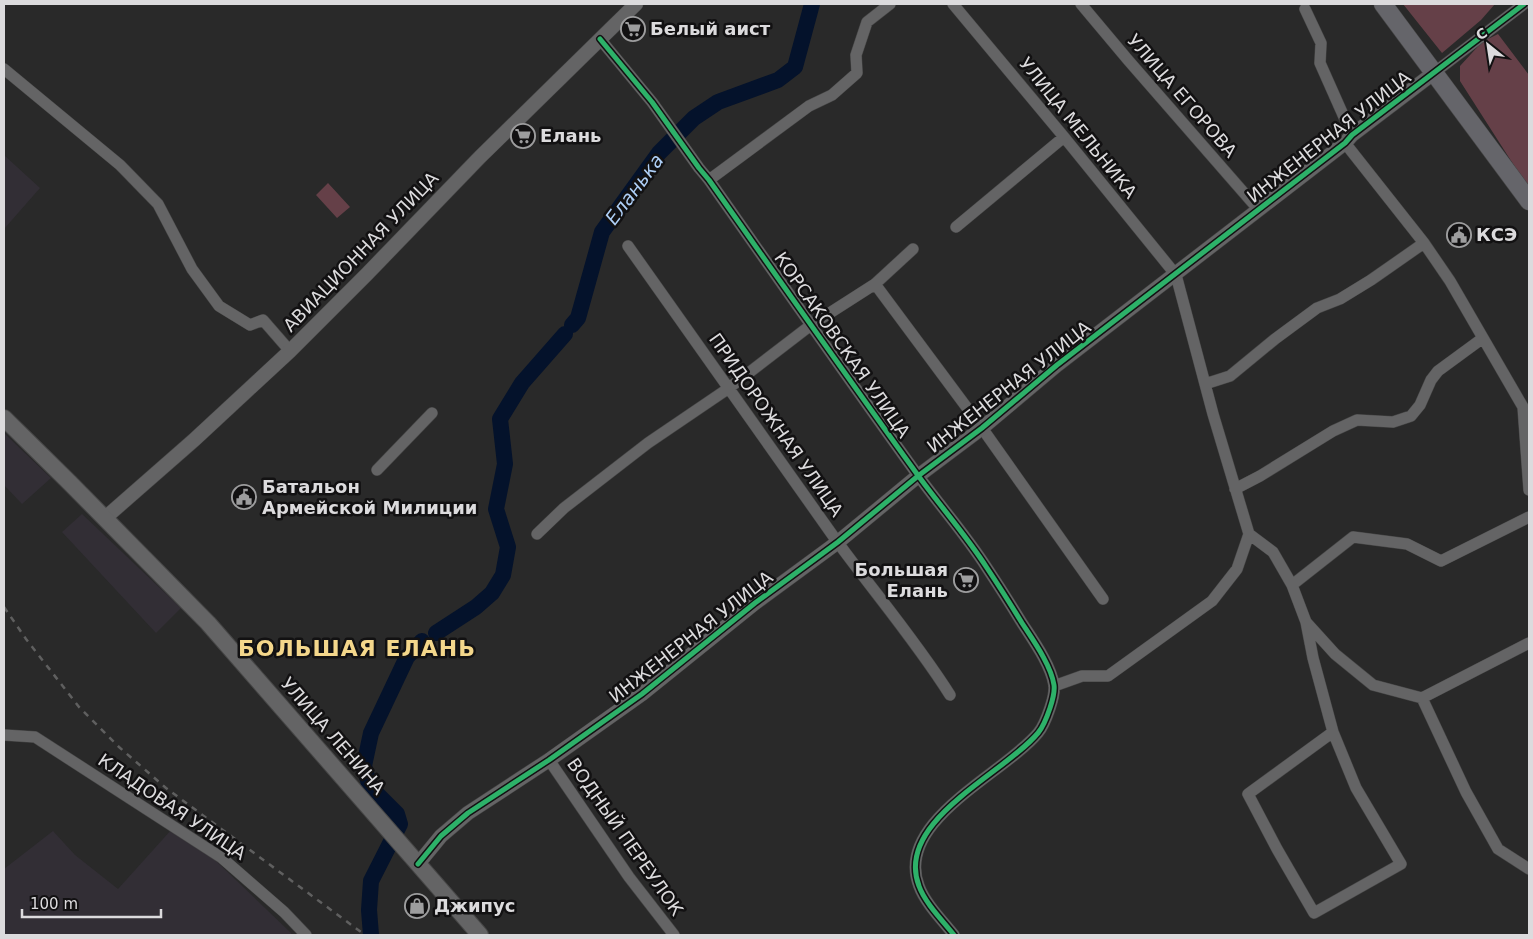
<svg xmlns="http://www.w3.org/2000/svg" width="1533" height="939" viewBox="0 0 1533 939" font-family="'DejaVu Sans',sans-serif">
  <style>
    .built { fill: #322e35 }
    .green { fill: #654048 }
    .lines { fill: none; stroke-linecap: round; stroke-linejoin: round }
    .river { stroke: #04122b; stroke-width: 16 }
    .minor-casing { stroke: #464646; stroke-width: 12 }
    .tertiary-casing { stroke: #464646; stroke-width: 15 }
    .secondary-casing { stroke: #464646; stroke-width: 18 }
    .primary-casing { stroke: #464646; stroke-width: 19 }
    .minor { stroke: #646465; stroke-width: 11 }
    .tertiary { stroke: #646465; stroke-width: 14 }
    .secondary { stroke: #646465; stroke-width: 16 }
    .primary { stroke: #65656a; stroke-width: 18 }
    .rail { stroke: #5f5f5f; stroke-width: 2.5; stroke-dasharray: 6 6; stroke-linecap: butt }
    .cycleway-casing { stroke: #121112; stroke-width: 8 }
    .cycleway { stroke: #2db169; stroke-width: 5 }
    .labels { text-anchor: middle; stroke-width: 5; stroke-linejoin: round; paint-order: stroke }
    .poi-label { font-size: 18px; font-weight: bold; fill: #dcdbdd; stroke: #121112; text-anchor: start }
    .street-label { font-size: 18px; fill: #dcdbdd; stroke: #121112 }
    .water-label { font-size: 19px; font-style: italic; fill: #aecff7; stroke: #121112 }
    .district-label { font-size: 22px; font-weight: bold; letter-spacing: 1px; fill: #f4d78b; stroke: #121112 }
  </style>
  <rect width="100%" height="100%" fill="#292929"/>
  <path class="built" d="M 4,155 L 40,188 L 4,229 Z
    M 4,433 L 51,478 L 22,504 L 4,485 Z
    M 82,514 L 181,608 L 156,633 L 62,532 Z
    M 172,829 L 214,859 L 291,933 L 292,935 L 4,935 L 4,869 L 53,831 L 75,855 L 118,889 Z"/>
  <path class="green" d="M 1403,4 L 1495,4 L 1481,20 L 1442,53 Z
    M 1498,34 L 1529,75 L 1529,189 L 1460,81 L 1460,66 L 1482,42 Z
    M 328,183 L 350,207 L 337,218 L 316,195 Z"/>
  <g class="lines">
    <path class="river" d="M 572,325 L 578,318 L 602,232 L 659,153 L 694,118 L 718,102 L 778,80 L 795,67 L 812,4
      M 436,633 L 476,607 L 492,593 L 503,575 L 508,547 L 496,509 L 505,464 L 500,419 L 522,383 L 565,334
      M 371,935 L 369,910 L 371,881 L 400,824 L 397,814 L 370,787 L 364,766 L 371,733 L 407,657 L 422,641"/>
    <defs>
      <path id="minor" d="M 953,4 L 1064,137 L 1176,275 L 1213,414 L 1249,534 L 1237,569 L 1212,601 L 1108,676 L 1082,676 L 1054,686
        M 1081,4 L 1128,60 L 1258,209
        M 1305,9 L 1321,43 L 1320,63 L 1352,135
        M 600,39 L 652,102 L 699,168 L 709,180 C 778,278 847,377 917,474 C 940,506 966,535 987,568 C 999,586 1011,605 1022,623 C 1033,640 1051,665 1054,685 C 1055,692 1052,702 1050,708 C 1047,717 1044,726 1038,733 C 1004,774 894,821 919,886 C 925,903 943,921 954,935
        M 4,69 L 120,165 L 158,204 L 192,269 L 219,306 L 250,325 L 263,320 L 290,351
        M 1435,72 L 1524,4
        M 1345,143 L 1424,243 L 1450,281 L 1523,407 L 1529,490
        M 709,180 L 809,106 L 832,95 L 857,73 L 856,55 L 867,22 L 890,4
        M 956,227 L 1064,137
        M 628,246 C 698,344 767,442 836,540 C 874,592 916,641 950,695
        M 875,284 L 982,428 L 1103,599
        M 1205,384 L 1230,376 L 1275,339 L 1317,308 L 1340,299 L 1371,280 L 1424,243
        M 377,470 L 432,413
        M 1235,489 L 1260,476 L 1333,431 L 1357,420 L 1393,422 L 1411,416 L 1420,405 L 1431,380 L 1438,371 L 1483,338
        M 537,534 L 564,508 L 648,443 L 729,388 L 811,325 L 875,284 L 913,249
        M 1249,534 L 1273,552 L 1292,585 L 1306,622 L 1313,658 L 1333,732 L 1356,788 L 1401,864 L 1314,913 L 1277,849 L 1248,794 L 1333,732
        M 1292,585 L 1353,537 L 1407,544 L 1441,561 L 1529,517
        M 1306,622 L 1335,654 L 1373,685 L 1422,698 L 1529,643
        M 1422,698 L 1466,792 L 1498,849 L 1529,869
        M 4,735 L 35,737 L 222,858 L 284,912 L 306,935
        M 549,760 L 629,877 L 674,935"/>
      <path id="tertiary" d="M 105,518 L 194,440 L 290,351 L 367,274 L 480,157 L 636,4
        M 418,864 L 441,836 L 468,813 L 549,760 L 642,694 L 755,603 L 838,542 L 918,476 L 982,428 L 1057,365 L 1345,143 L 1352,135 L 1435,72"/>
      <path id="secondary" d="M 4,418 L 70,483 L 208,623 L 480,935"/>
      <path id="primary" d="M 1383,4 L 1529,201"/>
    </defs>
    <use href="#minor" class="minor-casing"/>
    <use href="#tertiary" class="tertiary-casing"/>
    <use href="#secondary" class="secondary-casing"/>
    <use href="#primary" class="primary-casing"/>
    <use href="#minor" class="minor"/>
    <use href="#tertiary" class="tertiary"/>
    <use href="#secondary" class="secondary"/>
    <use href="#primary" class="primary"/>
    <path class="rail" d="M 4,607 L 26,639 L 79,707 L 119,747 L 166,788 L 365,935"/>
    <defs>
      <path id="cycleway" d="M 600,39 L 652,102 L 699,168 L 709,180 C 778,278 847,377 917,474 C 940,506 966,535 987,568 C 999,586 1011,605 1022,623 C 1033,640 1051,665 1054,685 C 1055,692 1052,702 1050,708 C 1047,717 1044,726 1038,733 C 1004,774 894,821 919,886 C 925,903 943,921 954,935
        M 418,864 L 441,836 L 468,813 L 549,760 L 642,694 L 755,603 L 838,542 L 918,476 L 982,428 L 1057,365 L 1345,143 L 1352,135 L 1524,4"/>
    </defs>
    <use href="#cycleway" class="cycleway-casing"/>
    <use href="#cycleway" class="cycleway"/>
  </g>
  <defs>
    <symbol id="supermarket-ring" viewBox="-11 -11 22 22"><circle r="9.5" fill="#121112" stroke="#9d9d9e" stroke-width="1.5"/><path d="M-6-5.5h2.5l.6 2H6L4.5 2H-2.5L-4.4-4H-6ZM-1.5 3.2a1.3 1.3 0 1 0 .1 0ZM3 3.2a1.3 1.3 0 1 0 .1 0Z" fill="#9d9d9e"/></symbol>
    <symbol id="civic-ring" viewBox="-11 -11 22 22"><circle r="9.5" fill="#121112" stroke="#9d9d9e" stroke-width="1.5"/><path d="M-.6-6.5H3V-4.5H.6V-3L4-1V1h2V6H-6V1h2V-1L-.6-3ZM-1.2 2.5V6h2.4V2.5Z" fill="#9d9d9e"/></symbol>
    <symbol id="shop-ring" viewBox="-11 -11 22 22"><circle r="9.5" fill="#121112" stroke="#9d9d9e" stroke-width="1.5"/><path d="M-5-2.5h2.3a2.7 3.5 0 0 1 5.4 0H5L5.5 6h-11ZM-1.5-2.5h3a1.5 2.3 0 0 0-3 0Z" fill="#9d9d9e"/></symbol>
  </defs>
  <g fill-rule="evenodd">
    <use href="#supermarket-ring" x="619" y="15" width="28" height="28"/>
    <use href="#supermarket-ring" x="509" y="122" width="28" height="28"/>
    <use href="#civic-ring" x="1445" y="221" width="28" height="28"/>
    <use href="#civic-ring" x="230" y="483" width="28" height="28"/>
    <use href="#supermarket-ring" x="952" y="566" width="28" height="28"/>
    <use href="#shop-ring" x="403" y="892" width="28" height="28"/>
  </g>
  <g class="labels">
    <g class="poi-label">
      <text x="650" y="35">Белый аист</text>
      <text x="540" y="142">Елань</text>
      <text x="1476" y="241">КСЭ</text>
      <text x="262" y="493">Батальон<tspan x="262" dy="21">Армейской Милиции</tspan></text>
      <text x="948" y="576" text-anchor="end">Большая<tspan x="948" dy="21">Елань</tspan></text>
      <text x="434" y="912">Джипус</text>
    </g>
    <g class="street-label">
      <text transform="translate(1182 96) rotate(49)" y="6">УЛИЦА ЕГОРОВА</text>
      <text transform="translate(1078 128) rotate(51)" y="6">УЛИЦА МЕЛЬНИКА</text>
      <text transform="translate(1329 137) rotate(-38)" y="6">ИНЖЕНЕРНАЯ УЛИЦА</text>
      <text transform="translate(361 252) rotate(-46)" y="6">АВИАЦИОННАЯ УЛИЦА</text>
      <text transform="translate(842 345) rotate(55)" y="6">КОРСАКОВСКАЯ УЛИЦА</text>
      <text transform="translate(1009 387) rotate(-38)" y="6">ИНЖЕНЕРНАЯ УЛИЦА</text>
      <text transform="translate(776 425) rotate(55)" y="6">ПРИДОРОЖНАЯ УЛИЦА</text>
      <text transform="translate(691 637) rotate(-38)" y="6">ИНЖЕНЕРНАЯ УЛИЦА</text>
      <text transform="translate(333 736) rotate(49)" y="6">УЛИЦА ЛЕНИНА</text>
      <text transform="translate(172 807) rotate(34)" y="6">КЛАДОВАЯ УЛИЦА</text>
      <text transform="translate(625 837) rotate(55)" y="6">ВОДНЫЙ ПЕРЕУЛОК</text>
    </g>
    <g class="water-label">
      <text transform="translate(634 189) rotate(-53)" y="7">Еланька</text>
    </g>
    <g class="district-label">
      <text x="357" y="656">БОЛЬШАЯ ЕЛАНЬ</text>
    </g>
  </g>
  <rect width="1533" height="939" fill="none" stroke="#dcdbdd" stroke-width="10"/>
  <g transform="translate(1488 45) rotate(330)" stroke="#121112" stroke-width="4" paint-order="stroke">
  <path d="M0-4L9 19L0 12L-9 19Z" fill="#dcdbdd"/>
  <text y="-8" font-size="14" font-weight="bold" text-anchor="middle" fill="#dcdbdd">С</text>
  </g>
  <path d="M22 909v8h139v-8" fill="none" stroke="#dcdbdd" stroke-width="2.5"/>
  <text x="30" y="909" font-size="15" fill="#dcdbdd" stroke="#121112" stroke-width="4" paint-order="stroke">100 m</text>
</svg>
